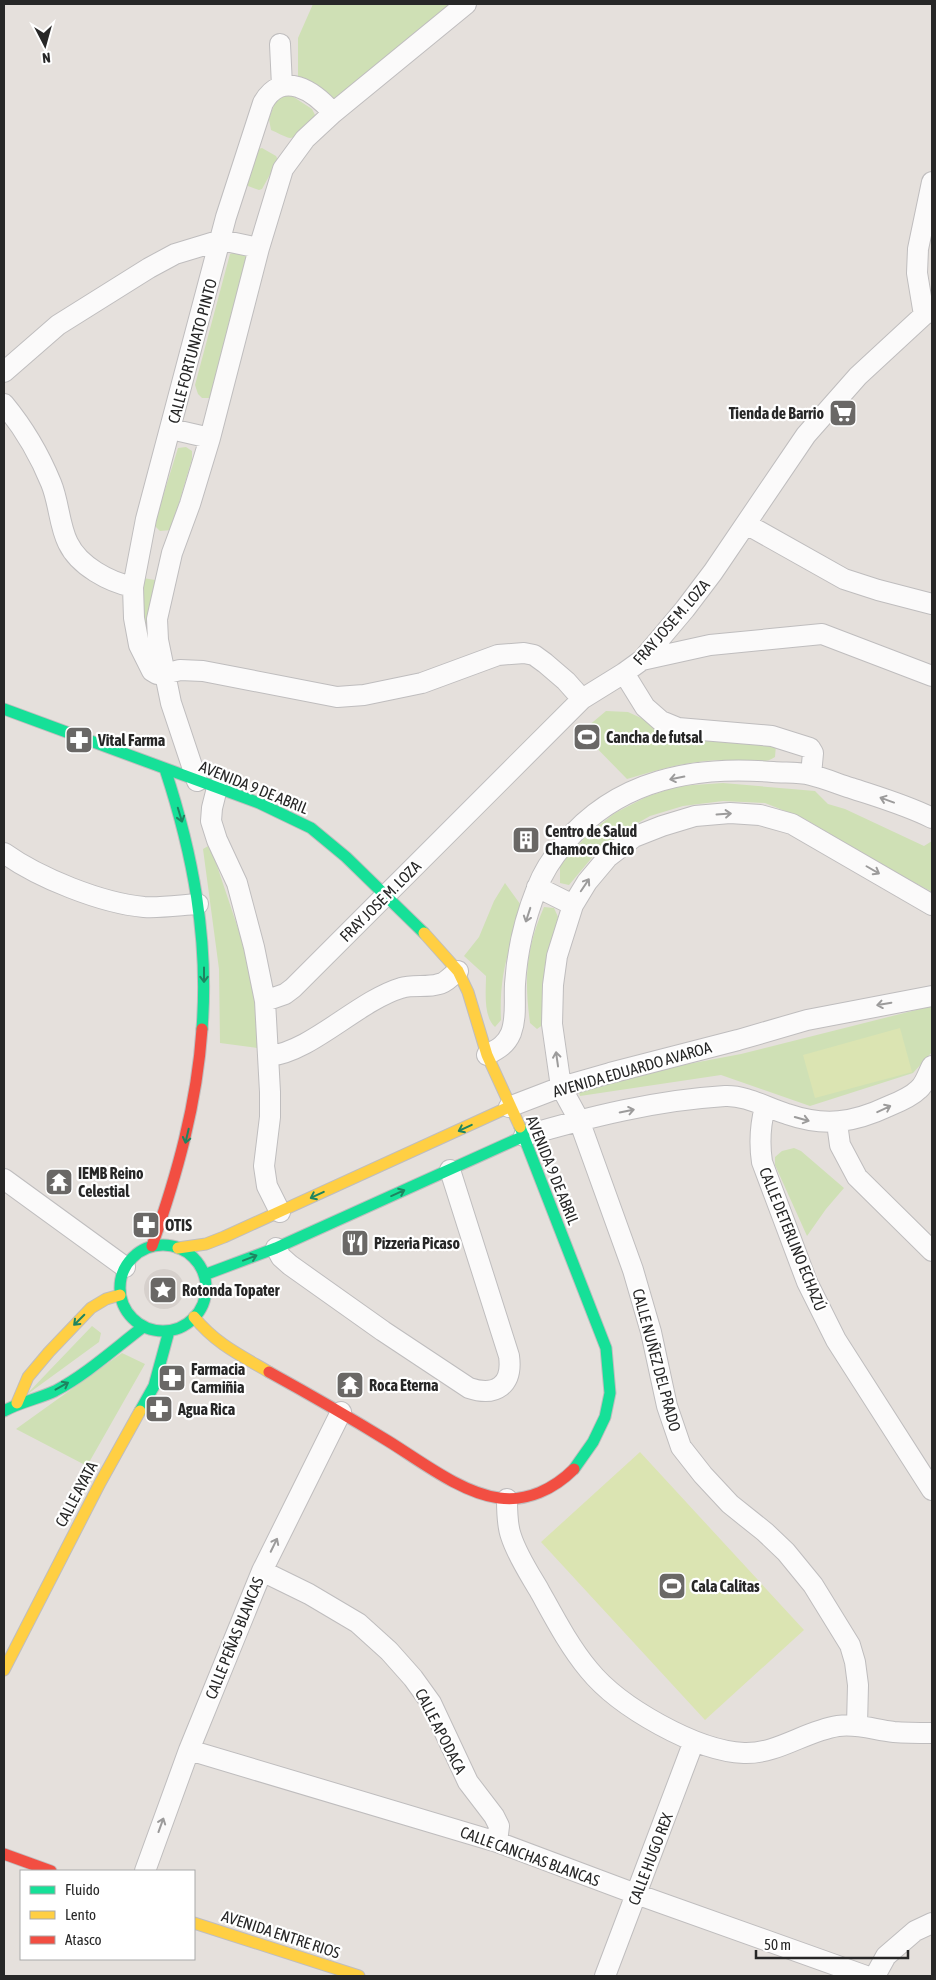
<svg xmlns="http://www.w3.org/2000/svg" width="936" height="1980" viewBox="0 0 936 1980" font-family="'Asap Condensed',sans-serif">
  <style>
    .green { fill: #cfe0b5 }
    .pitch { fill: #dbe4b2 }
    .plaza { fill: #d6d0cc }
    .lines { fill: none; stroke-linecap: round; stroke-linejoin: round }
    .street-casing { stroke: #bfbdbe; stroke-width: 22 }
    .fast-casing { stroke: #bfbdbe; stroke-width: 13 }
    .slow-casing { stroke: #bfbdbe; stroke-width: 13 }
    .jam-casing { stroke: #bfbdbe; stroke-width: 13 }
    .street { stroke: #fbfafa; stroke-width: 20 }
    .fast { stroke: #16e098; stroke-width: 11 }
    .slow { stroke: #ffcf43; stroke-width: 11 }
    .jam { stroke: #f24e42; stroke-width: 11 }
    .oneway { stroke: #9c9b9b }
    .oneway2 { stroke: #1e8460 }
    .labels { text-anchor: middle; stroke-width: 4.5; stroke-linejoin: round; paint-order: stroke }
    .street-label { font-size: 16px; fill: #272727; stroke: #fff }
    .poi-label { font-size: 16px; font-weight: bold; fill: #272727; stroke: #fff; text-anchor: start }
  </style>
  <rect width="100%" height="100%" fill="#e5e0dc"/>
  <path class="green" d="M 313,4 L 456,4 L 371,69 L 345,96 L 325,100 L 298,80 L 298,38 Z
    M 289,94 L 312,109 L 315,115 C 313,123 299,138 290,138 C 284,137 277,132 271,130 L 269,119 L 277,97 Z
    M 262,148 L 276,156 L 278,160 L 262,189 L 259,190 L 248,186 L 247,183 L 258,149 Z
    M 236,252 L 242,253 L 247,257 L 211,398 L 202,398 L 198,394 L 195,385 L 230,254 Z
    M 186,447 L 192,451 L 192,459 L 171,530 L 160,531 L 154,525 L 178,448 Z
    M 143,578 L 155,580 L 155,584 L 147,627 L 143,616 Z
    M 606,711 L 628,712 L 654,724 L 776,745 L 775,757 C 762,766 745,760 730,760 C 695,759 660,769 627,779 L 581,732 Z
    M 723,783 L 815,791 L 828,804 L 845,809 L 924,846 L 932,841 L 932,892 L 882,865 L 805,819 L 765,803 L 723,801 L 683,806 L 650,816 L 624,831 L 595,854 L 569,885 L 560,883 L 560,865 L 589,833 L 615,813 L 646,797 L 679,786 Z
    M 210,845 L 254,976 L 260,1018 L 257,1048 L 220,1043 L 219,969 L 203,849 Z
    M 505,883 L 523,908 C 508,950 499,975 501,1020 L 495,1027 C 483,1016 486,992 486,976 L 464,956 L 479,937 L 494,901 Z
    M 544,907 L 554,908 L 558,917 L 544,969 L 544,1024 L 537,1029 L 530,1023 C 524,978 526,948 544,907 Z
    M 932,1006 L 932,1052 L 913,1073 L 810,1106 L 721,1075 L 580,1096 L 577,1085 L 741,1054 Z
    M 794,1148 L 801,1151 L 844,1188 L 826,1209 L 807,1236 L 775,1165 L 775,1157 L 782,1151 Z
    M 92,1326 L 101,1333 L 99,1342 L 25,1396 Z
    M 122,1353 L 145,1364 L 87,1466 L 16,1429 Z"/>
  <path class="pitch" d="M 900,1028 L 912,1072 L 815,1098 L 803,1055 Z
    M 640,1452 L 804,1630 L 705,1720 L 541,1542 Z"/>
  <path class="plaza" d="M144 1289a20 20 0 1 1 40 0a20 20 0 1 1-40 0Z"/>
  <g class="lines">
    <defs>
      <path id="street" d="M 280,44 L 282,86
        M 333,113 C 314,91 282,69 263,103 L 226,217 L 146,519 L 133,587 L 134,618 L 139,645 L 152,671 L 157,674 L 164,674 L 180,670 L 203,671 L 337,697 L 364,695 L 422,683 L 498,655 L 524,653 L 534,655 L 545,663 L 566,681 L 582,699
        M 924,315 L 917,273 L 918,249 L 932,182
        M 4,372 L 58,325 L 149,268 L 175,254 L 221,240 L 259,248
        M 4,404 C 23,427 40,456 51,483 C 59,502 59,525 68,543 C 79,566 109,582 133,587
        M 171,429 L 210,438
        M 746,524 L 844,579 L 878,590 L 932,604
        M 642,660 L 710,645 L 822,634 L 932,676
        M 624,673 L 645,707 L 661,721 L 678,728 L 772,736 L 810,748 L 813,753 L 811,775
        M 197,781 L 171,703 L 158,640 L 157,619 L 172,553 L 190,504 L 210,438 L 259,248 L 283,169 L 305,139 L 333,113 L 466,4
        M 217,788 L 212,808 L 211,821 L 217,840 L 237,883 L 254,947 L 265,1001 L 270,1092 L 270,1117 L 264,1166 L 267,1186 L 280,1212
        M 4,853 C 39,878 101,903 144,907 C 162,908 181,905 198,904
        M 537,887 L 573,905
        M 265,1001 L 285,994 L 293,988 L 582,699 L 624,673 L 642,660 L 685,609 L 713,572 L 806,435 L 858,376 L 924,315 L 932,310
        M 487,1055 C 498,1049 506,1045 511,1033 C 517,1017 514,1000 515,984 C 517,952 525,918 537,888 C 543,872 553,857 564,844 C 616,780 695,765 773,772 C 786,773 799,772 811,775 C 824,778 838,784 851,788 C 878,797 906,805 932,818
        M 269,1056 C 311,1052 358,1001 401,988 C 413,984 427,988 439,984 C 446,983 452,975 458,971
        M 509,1107 L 561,1087 L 610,1073 L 738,1040 L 807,1020 L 932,996
        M 765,1107 C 760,1126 759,1142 762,1162 L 807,1282 L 836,1340 L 932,1490
        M 837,1123 L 840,1145 L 857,1177 L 932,1251
        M 524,1136 C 589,1117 657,1100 725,1096 C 746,1095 767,1108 787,1114 C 825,1127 853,1123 889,1106 C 899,1102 911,1097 919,1089 C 925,1084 928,1073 932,1066
        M 4,1179 L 125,1267
        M 276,1248 L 281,1257 L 290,1265 L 383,1331 L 469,1388 C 496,1397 513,1385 509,1356 L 450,1170
        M 507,1499 C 507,1511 507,1525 511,1536 C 517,1555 529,1573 539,1590 C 554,1617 569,1646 589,1670 C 619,1707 696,1751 744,1753 C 778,1754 805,1731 838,1726 C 857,1723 875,1730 894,1732 C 907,1733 920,1733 932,1733
        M 262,1571 L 309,1594 L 358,1623 L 389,1651 L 413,1678 L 431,1703 L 468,1782 L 494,1816 L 499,1826 L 497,1842
        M 857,1725 L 858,1685 L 855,1662 L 850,1645 L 813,1585 L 786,1552 L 765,1532 L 730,1504 L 703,1475 L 681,1447 L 667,1406 L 651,1332 L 633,1270 L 579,1120 L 561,1087 L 552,1024 L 553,985 L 557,956 L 573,905 L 587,882 L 608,857 L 634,837 L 662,826 L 695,816 L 730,813 L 760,815 L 792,824 L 932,905
        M 189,1750 L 497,1842 L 636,1894 L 866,1976
        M 145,1871 L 189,1750 L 262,1571 L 341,1412
        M 605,1976 L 694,1741
        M 875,1976 L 886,1956 L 915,1931 L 932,1923"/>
      <path id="fast" d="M 4,709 L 259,803 L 311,828 L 346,857 L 424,933
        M 165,769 C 193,854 209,939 202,1029
        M 520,1127 L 606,1348 L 610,1393 L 605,1417 L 593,1442 L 574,1469
        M120 1288a43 43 0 1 1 86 0a43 43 0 1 1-86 0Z
        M 204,1275 L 276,1248 L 524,1136
        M 4,1411 C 20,1402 38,1399 55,1391 C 87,1374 114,1349 143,1327
        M 140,1411 L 154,1386 L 169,1331"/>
      <path id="slow" d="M 424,933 L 458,971 L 468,992 L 487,1055 L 520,1127
        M 178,1248 L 206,1244 L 224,1237 L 509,1107
        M 194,1317 C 216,1344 240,1355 269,1372
        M 17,1403 L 28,1377 L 49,1352 L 91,1308 L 106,1299 L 120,1295
        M 4,1670 L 100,1483 L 140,1411
        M 194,1923 L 359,1976"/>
      <path id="jam" d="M 152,1246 C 177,1175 197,1104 202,1029
        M 269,1372 C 309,1394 349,1417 388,1441 C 419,1460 461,1493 499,1498 C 527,1502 554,1489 574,1469
        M 4,1854 L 51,1871"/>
    </defs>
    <use href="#street" class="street-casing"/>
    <use href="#fast" class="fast-casing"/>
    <use href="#slow" class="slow-casing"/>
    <use href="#jam" class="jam-casing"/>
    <use href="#street" class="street"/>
    <use href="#fast" class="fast"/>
    <use href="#slow" class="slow"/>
    <use href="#jam" class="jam"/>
  </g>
  <defs><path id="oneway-shaft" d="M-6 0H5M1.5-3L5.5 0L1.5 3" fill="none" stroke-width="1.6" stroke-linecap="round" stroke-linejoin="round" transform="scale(1.25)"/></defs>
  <g class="oneway">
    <use href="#oneway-shaft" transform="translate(677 778) rotate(169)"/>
    <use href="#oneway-shaft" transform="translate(887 800) rotate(-160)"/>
    <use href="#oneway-shaft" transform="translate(724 814) rotate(-4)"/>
    <use href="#oneway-shaft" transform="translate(873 870) rotate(30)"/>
    <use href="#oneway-shaft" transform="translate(585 885) rotate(-56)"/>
    <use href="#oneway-shaft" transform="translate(528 915) rotate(108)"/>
    <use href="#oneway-shaft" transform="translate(884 1004) rotate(170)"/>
    <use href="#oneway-shaft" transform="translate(557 1059) rotate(-98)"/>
    <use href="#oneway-shaft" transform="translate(884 1109) rotate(-25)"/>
    <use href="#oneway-shaft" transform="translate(627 1111) rotate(-11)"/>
    <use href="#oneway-shaft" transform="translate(802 1119) rotate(16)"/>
    <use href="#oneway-shaft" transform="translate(274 1545) rotate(-64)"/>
    <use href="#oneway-shaft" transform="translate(161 1825) rotate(-70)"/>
  </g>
  <g class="oneway2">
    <use href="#oneway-shaft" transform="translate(180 815) rotate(73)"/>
    <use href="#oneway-shaft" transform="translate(204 975) rotate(90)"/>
    <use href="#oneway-shaft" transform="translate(465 1128) rotate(155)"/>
    <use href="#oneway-shaft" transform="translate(187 1136) rotate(103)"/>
    <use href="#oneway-shaft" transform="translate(398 1193) rotate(-24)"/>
    <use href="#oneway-shaft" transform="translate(317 1195) rotate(155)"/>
    <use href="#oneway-shaft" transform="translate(250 1258) rotate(-21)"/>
    <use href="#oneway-shaft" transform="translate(79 1320) rotate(135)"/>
    <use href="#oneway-shaft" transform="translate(62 1386) rotate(-29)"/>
  </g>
  <defs>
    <symbol id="supermarket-square" viewBox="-11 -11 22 22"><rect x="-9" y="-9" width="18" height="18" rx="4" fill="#6a6866" stroke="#fff"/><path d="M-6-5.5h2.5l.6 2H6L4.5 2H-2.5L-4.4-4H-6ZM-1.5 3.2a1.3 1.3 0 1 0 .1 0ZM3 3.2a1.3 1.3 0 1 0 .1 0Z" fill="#fff"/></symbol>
    <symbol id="stadium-square" viewBox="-11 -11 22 22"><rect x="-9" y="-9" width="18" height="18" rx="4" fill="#6a6866" stroke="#fff"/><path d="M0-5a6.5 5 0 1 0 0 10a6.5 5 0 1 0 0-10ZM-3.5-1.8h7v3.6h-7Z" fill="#fff"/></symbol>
    <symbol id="pharmacy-square" viewBox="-11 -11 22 22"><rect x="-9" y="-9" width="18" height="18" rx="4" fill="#6a6866" stroke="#fff"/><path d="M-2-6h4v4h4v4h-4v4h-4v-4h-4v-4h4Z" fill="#fff"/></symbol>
    <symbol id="building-square" viewBox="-11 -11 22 22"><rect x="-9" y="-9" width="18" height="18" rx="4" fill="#6a6866" stroke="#fff"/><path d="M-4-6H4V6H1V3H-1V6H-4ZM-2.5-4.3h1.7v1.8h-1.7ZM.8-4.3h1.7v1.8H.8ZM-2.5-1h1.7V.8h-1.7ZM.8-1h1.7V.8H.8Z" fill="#fff"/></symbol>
    <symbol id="temple-square" viewBox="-11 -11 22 22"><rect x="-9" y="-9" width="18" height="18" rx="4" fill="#6a6866" stroke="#fff"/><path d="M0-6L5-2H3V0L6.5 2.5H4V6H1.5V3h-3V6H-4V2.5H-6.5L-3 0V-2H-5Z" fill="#fff"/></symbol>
    <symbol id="restaurant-square" viewBox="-11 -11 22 22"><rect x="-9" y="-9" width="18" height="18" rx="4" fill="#6a6866" stroke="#fff"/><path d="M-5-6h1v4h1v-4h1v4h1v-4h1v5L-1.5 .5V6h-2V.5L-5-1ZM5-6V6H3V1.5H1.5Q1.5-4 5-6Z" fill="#fff"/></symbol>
    <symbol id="sight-square" viewBox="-11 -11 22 22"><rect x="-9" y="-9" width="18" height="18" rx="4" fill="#6a6866" stroke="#fff"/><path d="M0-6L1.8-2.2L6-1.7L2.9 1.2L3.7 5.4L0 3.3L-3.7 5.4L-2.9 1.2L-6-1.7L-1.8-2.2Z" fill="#fff"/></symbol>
  </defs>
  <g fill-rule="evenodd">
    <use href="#supermarket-square" x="827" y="397" width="32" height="32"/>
    <use href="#stadium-square" x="571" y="721" width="32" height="32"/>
    <use href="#pharmacy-square" x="63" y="724" width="32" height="32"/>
    <use href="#building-square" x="510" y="824" width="32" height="32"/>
    <use href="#temple-square" x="43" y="1166" width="32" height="32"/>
    <use href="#pharmacy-square" x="130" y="1209" width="32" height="32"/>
    <use href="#restaurant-square" x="339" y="1227" width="32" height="32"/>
    <use href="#sight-square" x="147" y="1274" width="32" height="32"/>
    <use href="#pharmacy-square" x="156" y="1362" width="32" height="32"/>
    <use href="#temple-square" x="334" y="1369" width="32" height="32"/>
    <use href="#pharmacy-square" x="143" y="1393" width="32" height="32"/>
    <use href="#stadium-square" x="656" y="1570" width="32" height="32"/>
  </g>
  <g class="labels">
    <g class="street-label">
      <text transform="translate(192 351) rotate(-75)" y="6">CALLE FORTUNATO PINTO</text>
      <text transform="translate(671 622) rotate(-49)" y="6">FRAY JOSE M. LOZA</text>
      <text transform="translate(254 787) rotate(22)" y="6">AVENIDA 9 DE ABRIL</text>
      <text transform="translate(380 901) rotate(-45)" y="6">FRAY JOSE M. LOZA</text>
      <text transform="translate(632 1069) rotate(-16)" y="6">AVENIDA EDUARDO AVAROA</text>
      <text transform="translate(553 1170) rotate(68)" y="6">AVENIDA 9 DE ABRIL</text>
      <text transform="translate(793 1239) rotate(68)" y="6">CALLE DETERLINO ECHAZÚ</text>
      <text transform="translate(657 1360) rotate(75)" y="6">CALLE NUÑEZ DEL PRADO</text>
      <text transform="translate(76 1494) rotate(-62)" y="6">CALLE AYATA</text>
      <text transform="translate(234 1638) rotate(-68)" y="6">CALLE PEÑAS BLANCAS</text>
      <text transform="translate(441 1731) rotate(63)" y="6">CALLE APODACA</text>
      <text transform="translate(530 1856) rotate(20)" y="6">CALLE CANCHAS BLANCAS</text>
      <text transform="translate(650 1859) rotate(-69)" y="6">CALLE HUGO REX</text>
      <text transform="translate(281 1934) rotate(18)" y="6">AVENIDA ENTRE RIOS</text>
    </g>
    <g class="poi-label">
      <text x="824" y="419" text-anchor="end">Tienda de Barrio</text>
      <text x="606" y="743">Cancha de futsal</text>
      <text x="98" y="746">Vital Farma</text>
      <text x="545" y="837">Centro de Salud<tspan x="545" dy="18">Chamoco Chico</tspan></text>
      <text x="78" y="1179">IEMB Reino<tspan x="78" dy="18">Celestial</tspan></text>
      <text x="165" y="1231">OTIS</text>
      <text x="374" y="1249">Pizzeria Picaso</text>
      <text x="182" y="1296">Rotonda Topater</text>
      <text x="191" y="1375">Farmacia<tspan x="191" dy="18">Carmiñia</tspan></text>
      <text x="369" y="1391">Roca Eterna</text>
      <text x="178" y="1415">Agua Rica</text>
      <text x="691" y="1592">Cala Calitas</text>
    </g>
  </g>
  <rect width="936" height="1980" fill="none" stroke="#272727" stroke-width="10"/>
  <rect x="20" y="1870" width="175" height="90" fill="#ffffff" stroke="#a9a9a9"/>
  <rect x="30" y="1886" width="25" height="8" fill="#16e098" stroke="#a9a9a9"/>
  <text x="65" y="1895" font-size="15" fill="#272727">Fluido</text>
  <rect x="30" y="1911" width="25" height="8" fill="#ffcf43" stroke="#a9a9a9"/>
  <text x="65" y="1920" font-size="15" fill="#272727">Lento</text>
  <rect x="30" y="1936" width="25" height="8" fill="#f24e42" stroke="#a9a9a9"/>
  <text x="65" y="1945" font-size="15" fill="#272727">Atasco</text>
  <g transform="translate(45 45) rotate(174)" stroke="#ffffff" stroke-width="4" paint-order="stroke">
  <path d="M0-4L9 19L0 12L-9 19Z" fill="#272727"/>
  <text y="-8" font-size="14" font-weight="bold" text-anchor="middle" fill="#272727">N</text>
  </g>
  <path d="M756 1950v8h152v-8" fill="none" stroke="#272727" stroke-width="2.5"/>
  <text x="764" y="1950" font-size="15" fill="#272727" stroke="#ffffff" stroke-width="4" paint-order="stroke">50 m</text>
</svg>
